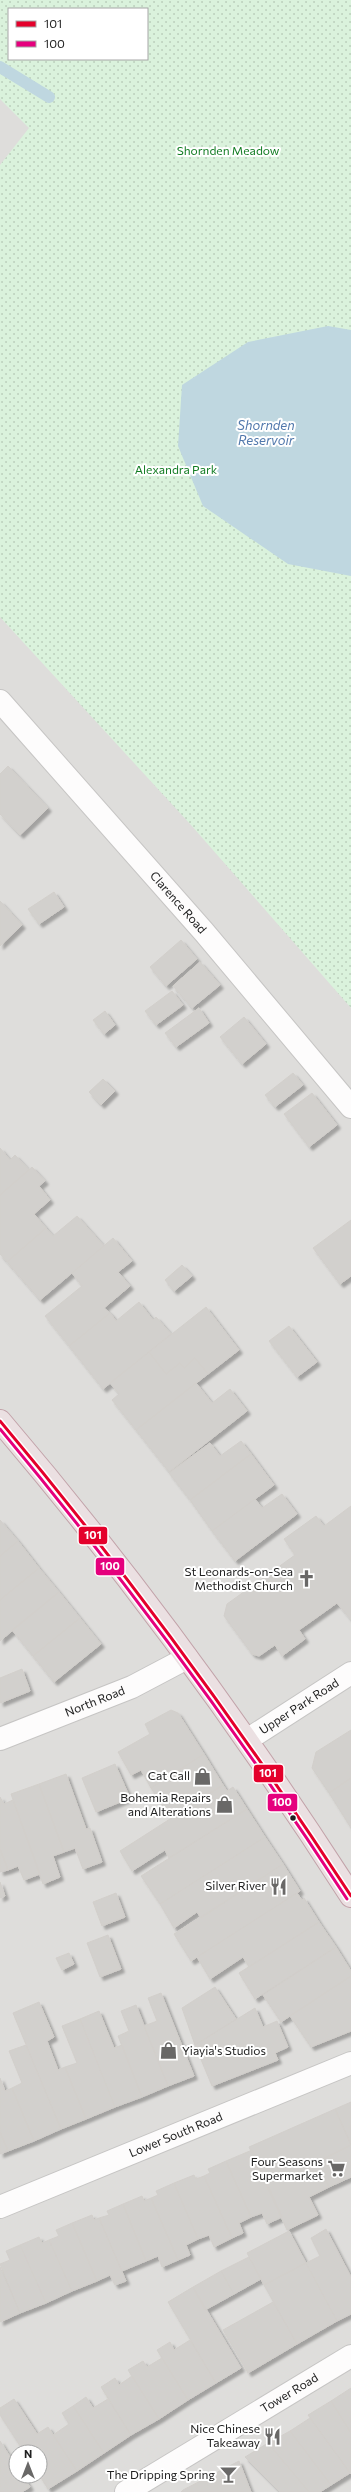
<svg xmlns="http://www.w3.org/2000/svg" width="351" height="2492" viewBox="0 0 351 2492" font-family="Commissioner,sans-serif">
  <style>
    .residential { fill: #dedddb; fill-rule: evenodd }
    .park { fill: url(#park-dots); fill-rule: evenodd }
    .water { fill: #bfd7e0 }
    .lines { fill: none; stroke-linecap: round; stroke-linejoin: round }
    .stream { stroke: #bfd7e0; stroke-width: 12 }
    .building { fill: #d2d0cd; stroke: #d2cfcb; filter: url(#shadow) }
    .minor-casing { stroke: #c6c5c4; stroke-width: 24 }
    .highway-casing { stroke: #c2a2a9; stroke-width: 24 }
    .minor { stroke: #fdfcfc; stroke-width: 22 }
    .highway { stroke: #ebe0e2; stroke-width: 22 }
    .bus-1-casing { stroke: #fff; stroke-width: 6 }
    .bus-2-casing { stroke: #fff; stroke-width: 6 }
    .bus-1 { stroke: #e4002b; stroke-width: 3 }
    .bus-2 { stroke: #e5007d; stroke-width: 3 }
    .bus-dot { fill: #212121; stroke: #fff; stroke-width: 1.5 }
    .labels { text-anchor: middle; stroke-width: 4; stroke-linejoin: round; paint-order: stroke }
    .park-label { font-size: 12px; fill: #127c23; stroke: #fff }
    .street-label { font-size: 12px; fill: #212121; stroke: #fff }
    .poi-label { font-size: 12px; fill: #212121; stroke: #fff; text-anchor: end }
    .water-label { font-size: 13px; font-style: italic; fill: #5178ac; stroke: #fff }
    .line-badge { stroke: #fff; stroke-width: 1.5 }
    .badge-label { font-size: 11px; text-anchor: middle; font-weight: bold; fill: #fff }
  </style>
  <defs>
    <pattern id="park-dots" width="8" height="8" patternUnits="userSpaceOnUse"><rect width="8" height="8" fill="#daf2dc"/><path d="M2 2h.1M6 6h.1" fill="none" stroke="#bbcfbc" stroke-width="1.8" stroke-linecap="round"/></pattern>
    <filter id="shadow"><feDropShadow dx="3.5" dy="3.5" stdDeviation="1" flood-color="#0004"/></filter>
  </defs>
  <rect width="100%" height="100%" fill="#efedea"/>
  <path class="residential" d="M 0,0 L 351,0 L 351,2492 L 0,2492 ZM 9,9 L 147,9 L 147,59 L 9,59 ZM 16,2452 L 40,2452 L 40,2476 L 16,2476 Z"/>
  <path class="park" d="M 0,0 L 351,0 L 351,1008 L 191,825 L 0,617 L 0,165 L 29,128 L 0,99 ZM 9,9 L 147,9 L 147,59 L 9,59 Z"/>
  <path class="water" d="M 328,326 L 351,330 L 351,576 L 288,564 L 203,506 L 178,446 L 182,385 L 248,342 Z"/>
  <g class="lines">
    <path class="stream" d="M 0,67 L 49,97"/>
  </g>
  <path class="building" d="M 8,766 L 48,808 L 20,835 L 0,814 L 0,774 Z
    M 54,892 L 64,907 L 39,924 L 28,909 Z
    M 0,901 L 22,925 L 0,946 Z
    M 181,940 L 197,959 L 166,986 L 150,967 Z
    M 200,962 L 220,985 L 192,1008 L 173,986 Z
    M 172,991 L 183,1005 L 156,1025 L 145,1011 Z
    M 199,1008 L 209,1023 L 176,1047 L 165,1033 Z
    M 105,1011 L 115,1025 L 104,1034 L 93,1020 Z
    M 244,1017 L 266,1044 L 242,1064 L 220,1037 Z
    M 293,1073 L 303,1085 L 275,1107 L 265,1095 Z
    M 103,1079 L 115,1091 L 101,1105 L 89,1092 Z
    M 312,1093 L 337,1125 L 309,1147 L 284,1114 Z
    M 0,1148 L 10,1160 L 15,1155 L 29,1170 L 0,1195 Z
    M 32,1167 L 45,1181 L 39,1186 L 50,1200 L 34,1214 L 46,1228 L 7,1262 L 0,1254 L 0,1195 Z
    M 77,1216 L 104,1246 L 40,1300 L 7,1262 L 46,1228 L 53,1236 Z
    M 351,1220 L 351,1276 L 340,1284 L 313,1248 Z
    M 113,1238 L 132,1261 L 118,1272 L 130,1286 L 104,1308 L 110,1313 L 69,1346 L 45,1316 L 82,1286 L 72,1273 Z
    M 182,1265 L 192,1276 L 174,1291 L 165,1280 Z
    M 139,1302 L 153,1320 L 156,1317 L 171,1334 L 103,1389 L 69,1346 L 110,1313 L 116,1321 Z
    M 206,1307 L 239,1350 L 208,1374 L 195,1358 L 184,1368 L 180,1363 L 166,1374 L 149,1352 Z
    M 289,1326 L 317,1362 L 297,1377 L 269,1341 Z
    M 149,1352 L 166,1374 L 180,1363 L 184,1368 L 195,1358 L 208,1374 L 136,1430 L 112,1400 L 119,1394 L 110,1383 Z
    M 196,1383 L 212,1403 L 230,1389 L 247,1411 L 169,1472 L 136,1430 Z
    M 241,1441 L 251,1454 L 190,1500 L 169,1473 L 210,1443 L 220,1456 Z
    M 251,1454 L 274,1485 L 212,1531 L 190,1500 Z
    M 282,1494 L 297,1514 L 235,1561 L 212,1531 L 255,1499 L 262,1508 Z
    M 351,1506 L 351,1620 L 337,1603 L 299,1630 L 305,1639 L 282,1656 L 275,1645 L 259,1656 L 252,1654 L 224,1616 L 227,1604 L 295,1555 L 284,1539 L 316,1516 L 324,1526 Z
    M 0,1520 L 18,1541 L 0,1556 Z
    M 18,1541 L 39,1568 L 0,1600 L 0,1556 Z
    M 39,1568 L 59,1592 L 0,1641 L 0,1600 Z
    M 59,1592 L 80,1618 L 33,1656 L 12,1630 Z
    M 80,1618 L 101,1644 L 54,1682 L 33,1656 Z
    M 22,1669 L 30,1691 L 0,1703 L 0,1678 Z
    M 171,1710 L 178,1713 L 204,1754 L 151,1788 L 141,1770 L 131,1775 L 118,1752 L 150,1734 L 145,1724 Z
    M 351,1730 L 351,1778 L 329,1793 L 312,1768 L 316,1752 Z
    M 204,1754 L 223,1785 L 171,1818 L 151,1788 Z
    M 115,1764 L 130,1798 L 96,1812 L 82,1778 Z
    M 66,1774 L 86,1829 L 90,1828 L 102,1862 L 83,1869 L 75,1848 L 64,1852 L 39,1784 Z
    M 351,1778 L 351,1828 L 329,1793 Z
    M 39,1784 L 64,1852 L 53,1856 L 60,1877 L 43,1884 L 11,1794 Z
    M 223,1785 L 227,1791 L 233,1787 L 247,1809 L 169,1858 L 165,1850 L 132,1871 L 120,1851 Z
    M 0,1797 L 4,1804 L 13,1800 L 40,1874 L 24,1880 L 18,1866 L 8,1870 L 0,1849 Z
    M 247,1809 L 265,1837 L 160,1904 L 141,1876 Z
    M 265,1837 L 283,1864 L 201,1918 L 197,1912 L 174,1928 L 160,1904 Z
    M 0,1849 L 8,1870 L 0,1872 Z
    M 283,1864 L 300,1891 L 191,1961 L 174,1934 Z
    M 0,1882 L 5,1896 L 0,1898 Z
    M 116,1893 L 125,1917 L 102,1926 L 93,1902 Z
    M 297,1893 L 302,1900 L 304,1898 L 319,1922 L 249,1967 L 243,1957 L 210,1979 L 197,1957 Z
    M 319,1922 L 336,1947 L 255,1999 L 239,1973 Z
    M 108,1935 L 121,1969 L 100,1977 L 87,1943 Z
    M 336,1947 L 351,1971 L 351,1976 L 281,2022 L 263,1995 Z
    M 69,1953 L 74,1964 L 62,1970 L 56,1958 Z
    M 351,1976 L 351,2031 L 311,2047 L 290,2016 Z
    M 215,1987 L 236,2019 L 195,2045 L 182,2008 Z
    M 161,1993 L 194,2076 L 168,2086 L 144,2026 L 157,2021 L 148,1998 Z
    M 39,2002 L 54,2037 L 47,2041 L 58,2070 L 65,2067 L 86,2119 L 61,2129 L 13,2013 Z
    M 136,2005 L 168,2086 L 142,2097 L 118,2036 L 129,2031 L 121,2011 Z
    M 255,2008 L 263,2027 L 277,2021 L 288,2047 L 275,2053 L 278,2060 L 212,2086 L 195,2045 Z
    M 99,2011 L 114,2048 L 122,2045 L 142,2097 L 115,2107 L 80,2019 Z
    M 80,2019 L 115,2107 L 86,2119 L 65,2067 L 77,2063 L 62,2026 Z
    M 26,2045 L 61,2129 L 34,2141 L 12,2088 L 22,2083 L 9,2051 Z
    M 0,2078 L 5,2091 L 12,2088 L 34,2141 L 8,2151 L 0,2132 Z
    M 351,2102 L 351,2144 L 335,2109 Z
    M 335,2109 L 351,2145 L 317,2162 L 329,2187 L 309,2197 L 318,2215 L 287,2230 L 249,2147 Z
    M 0,2132 L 8,2151 L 0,2154 Z
    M 351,2145 L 351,2177 L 329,2187 L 317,2162 Z
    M 252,2150 L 282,2217 L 267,2224 L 262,2213 L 251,2217 L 226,2161 Z
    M 226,2161 L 251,2217 L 239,2223 L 243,2233 L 232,2238 L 204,2176 L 210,2173 L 208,2169 Z
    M 194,2175 L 196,2179 L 204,2176 L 232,2238 L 214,2247 L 209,2235 L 198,2239 L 174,2183 Z
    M 174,2183 L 198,2239 L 186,2245 L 190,2255 L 178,2260 L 151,2198 L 158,2195 L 156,2191 Z
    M 142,2196 L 144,2201 L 151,2198 L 178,2260 L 162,2267 L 158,2256 L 146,2261 L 123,2204 Z
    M 123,2204 L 146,2261 L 122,2271 L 99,2218 L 109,2215 L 107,2211 Z
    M 92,2215 L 94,2220 L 99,2218 L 126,2281 L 115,2285 L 110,2275 L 97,2281 L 72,2223 Z
    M 72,2223 L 97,2281 L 72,2291 L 49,2240 L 59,2236 L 56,2230 Z
    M 326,2229 L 351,2277 L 351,2314 L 337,2321 L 306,2263 L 320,2256 L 311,2238 Z
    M 289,2231 L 306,2263 L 264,2285 L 247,2253 Z
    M 39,2237 L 42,2243 L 49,2240 L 72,2291 L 46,2303 L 20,2245 Z
    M 20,2245 L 46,2303 L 20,2313 L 0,2264 L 10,2260 L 6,2251 Z
    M 249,2257 L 261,2279 L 234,2294 L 221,2271 Z
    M 306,2263 L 337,2321 L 297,2344 L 264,2285 Z
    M 0,2267 L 20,2313 L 0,2322 Z
    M 221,2271 L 234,2294 L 205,2310 L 193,2287 Z
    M 193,2287 L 241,2368 L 216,2383 L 168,2302 Z
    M 273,2302 L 297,2344 L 248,2373 L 223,2330 Z
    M 190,2340 L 216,2383 L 188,2400 L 157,2350 L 170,2342 L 174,2350 Z
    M 162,2358 L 188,2400 L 159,2419 L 128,2370 L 143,2361 L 147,2367 Z
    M 132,2376 L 159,2419 L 131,2435 L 101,2387 L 115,2378 L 119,2385 Z
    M 351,2388 L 351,2433 L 331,2401 Z
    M 86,2397 L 93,2408 L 108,2399 L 131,2435 L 104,2453 L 73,2406 Z
    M 14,2399 L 37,2434 L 48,2427 L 77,2471 L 48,2489 L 40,2476 L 40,2452 L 24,2452 L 0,2415 L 0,2408 Z
    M 331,2401 L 351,2433 L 351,2474 L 308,2415 Z
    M 73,2406 L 104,2453 L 77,2471 L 53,2435 L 69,2424 L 62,2413 Z
    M 310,2418 L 350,2473 L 331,2485 L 290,2431 Z
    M 290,2431 L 331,2485 L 320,2492 L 309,2492 L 268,2443 Z
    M 0,2441 L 16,2466 L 16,2476 L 23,2476 L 30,2487 L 22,2492 L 0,2492 Z
    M 268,2443 L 309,2492 L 280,2492 L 245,2457 Z
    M 239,2461 L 251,2492 L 181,2492 L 183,2490 Z"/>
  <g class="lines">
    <defs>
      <g id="minor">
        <path id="s1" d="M 0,701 L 204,932 L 351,1107"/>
        <path id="s2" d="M 0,1739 L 132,1687 L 187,1658"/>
        <path id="s3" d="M 247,1740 L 351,1673"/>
        <path id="s4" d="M 0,2207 L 351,2063"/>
        <path id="s5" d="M 126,2492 L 351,2356"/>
      </g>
      <path id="highway" d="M 0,1421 C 128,1571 245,1731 351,1896"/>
    </defs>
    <use href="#minor" class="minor-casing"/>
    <use href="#highway" class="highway-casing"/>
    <use href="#minor" class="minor"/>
    <use href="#highway" class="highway"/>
    <defs>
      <path id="bus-1" d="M 0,1421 C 127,1572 243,1731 351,1896"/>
      <path id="bus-2" d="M 0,1429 C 125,1579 240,1735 347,1899"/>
    </defs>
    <use href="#bus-1" class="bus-1-casing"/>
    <use href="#bus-2" class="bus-2-casing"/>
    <use href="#bus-1" class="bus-1"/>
    <use href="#bus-2" class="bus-2"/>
  </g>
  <defs>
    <symbol id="church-bare" viewBox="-9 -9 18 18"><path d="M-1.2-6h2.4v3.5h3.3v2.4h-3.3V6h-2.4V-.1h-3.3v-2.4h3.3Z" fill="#696867" stroke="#fff" stroke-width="2.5" paint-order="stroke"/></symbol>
    <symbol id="shop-bare" viewBox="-9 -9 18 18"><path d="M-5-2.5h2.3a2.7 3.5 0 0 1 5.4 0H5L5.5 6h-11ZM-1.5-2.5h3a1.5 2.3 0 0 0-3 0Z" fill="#696867" stroke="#fff" stroke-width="2.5" paint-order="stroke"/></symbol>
    <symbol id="restaurant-bare" viewBox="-9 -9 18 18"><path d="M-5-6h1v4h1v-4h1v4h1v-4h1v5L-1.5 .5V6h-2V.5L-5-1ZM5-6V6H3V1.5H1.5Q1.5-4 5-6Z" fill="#696867" stroke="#fff" stroke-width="2.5" paint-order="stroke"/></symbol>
    <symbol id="supermarket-bare" viewBox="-9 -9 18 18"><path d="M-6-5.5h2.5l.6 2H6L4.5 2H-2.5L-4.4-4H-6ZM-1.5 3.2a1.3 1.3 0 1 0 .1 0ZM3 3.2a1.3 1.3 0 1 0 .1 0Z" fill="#696867" stroke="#fff" stroke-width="2.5" paint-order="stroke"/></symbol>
    <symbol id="bar-bare" viewBox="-9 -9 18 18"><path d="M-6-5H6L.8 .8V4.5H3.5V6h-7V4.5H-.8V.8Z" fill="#696867" stroke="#fff" stroke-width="2.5" paint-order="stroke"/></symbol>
  </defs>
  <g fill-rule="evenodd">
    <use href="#church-bare" x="294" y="1566" width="25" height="25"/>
    <use href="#shop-bare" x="190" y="1764" width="25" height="25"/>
    <use href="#shop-bare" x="212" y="1792" width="25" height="25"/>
    <use href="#restaurant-bare" x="266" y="1874" width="25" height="25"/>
    <use href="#shop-bare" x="156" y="2038" width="25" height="25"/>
    <use href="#supermarket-bare" x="324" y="2156" width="25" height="25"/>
    <use href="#restaurant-bare" x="260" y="2424" width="25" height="25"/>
    <use href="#bar-bare" x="216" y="2462" width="25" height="25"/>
  </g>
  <circle class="bus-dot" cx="293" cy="1818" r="3.5"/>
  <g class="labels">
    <g class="park-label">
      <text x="228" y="155">Shornden Meadow</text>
      <text x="176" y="474">Alexandra Park</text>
    </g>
    <g class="street-label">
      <text dy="4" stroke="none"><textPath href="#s1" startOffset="269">Clarence Road</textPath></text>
      <text dy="4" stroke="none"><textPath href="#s2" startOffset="102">North Road</textPath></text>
      <text dy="4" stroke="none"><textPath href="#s3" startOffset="62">Upper Park Road</textPath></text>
      <text dy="4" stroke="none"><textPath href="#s4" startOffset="190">Lower South Road</textPath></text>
      <text dy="4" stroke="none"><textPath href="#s5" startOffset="191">Tower Road</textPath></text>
    </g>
    <g class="poi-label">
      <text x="293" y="1576">St Leonards-on-Sea<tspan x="293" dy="14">Methodist Church</tspan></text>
      <text x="190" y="1780">Cat Call</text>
      <text x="211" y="1802">Bohemia Repairs<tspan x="211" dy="14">and Alterations</tspan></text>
      <text x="266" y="1890">Silver River</text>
      <text x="182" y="2055" text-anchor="start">Yiayia's Studios</text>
      <text x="323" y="2166">Four Seasons<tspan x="323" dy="14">Supermarket</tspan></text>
      <text x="260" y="2433">Nice Chinese<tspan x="260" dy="14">Takeaway</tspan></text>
      <text x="215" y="2479">The Dripping Spring</text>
    </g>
    <g class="water-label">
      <text x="266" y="430">Shornden<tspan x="266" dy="15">Reservoir</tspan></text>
    </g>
  </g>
  <g class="line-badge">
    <rect x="78" y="1526" width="30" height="19" rx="4" fill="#e4002b"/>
    <rect x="95" y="1557" width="30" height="19" rx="4" fill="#e5007d"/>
    <rect x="253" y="1764" width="31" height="19" rx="4" fill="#e4002b"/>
    <rect x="267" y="1793" width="31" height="19" rx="4" fill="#e5007d"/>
  </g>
  <g class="badge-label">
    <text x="93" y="1539">101</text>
    <text x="110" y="1570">100</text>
    <text x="268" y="1777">101</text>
    <text x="282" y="1806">100</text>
  </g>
  <rect x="8" y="8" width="140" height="52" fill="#ffffff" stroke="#a6a6a6"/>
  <rect x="16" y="21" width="20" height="6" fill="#e4002b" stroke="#a6a6a6"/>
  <text x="44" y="28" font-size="12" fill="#212121">101</text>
  <rect x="16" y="41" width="20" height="6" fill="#e5007d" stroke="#a6a6a6"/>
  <text x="44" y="48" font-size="12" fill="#212121">100</text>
  <g transform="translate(28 2464)"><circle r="19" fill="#ffffff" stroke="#a6a6a6"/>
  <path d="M0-3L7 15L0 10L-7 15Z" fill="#696867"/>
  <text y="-6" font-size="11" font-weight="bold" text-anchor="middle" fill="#212121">N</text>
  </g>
</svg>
